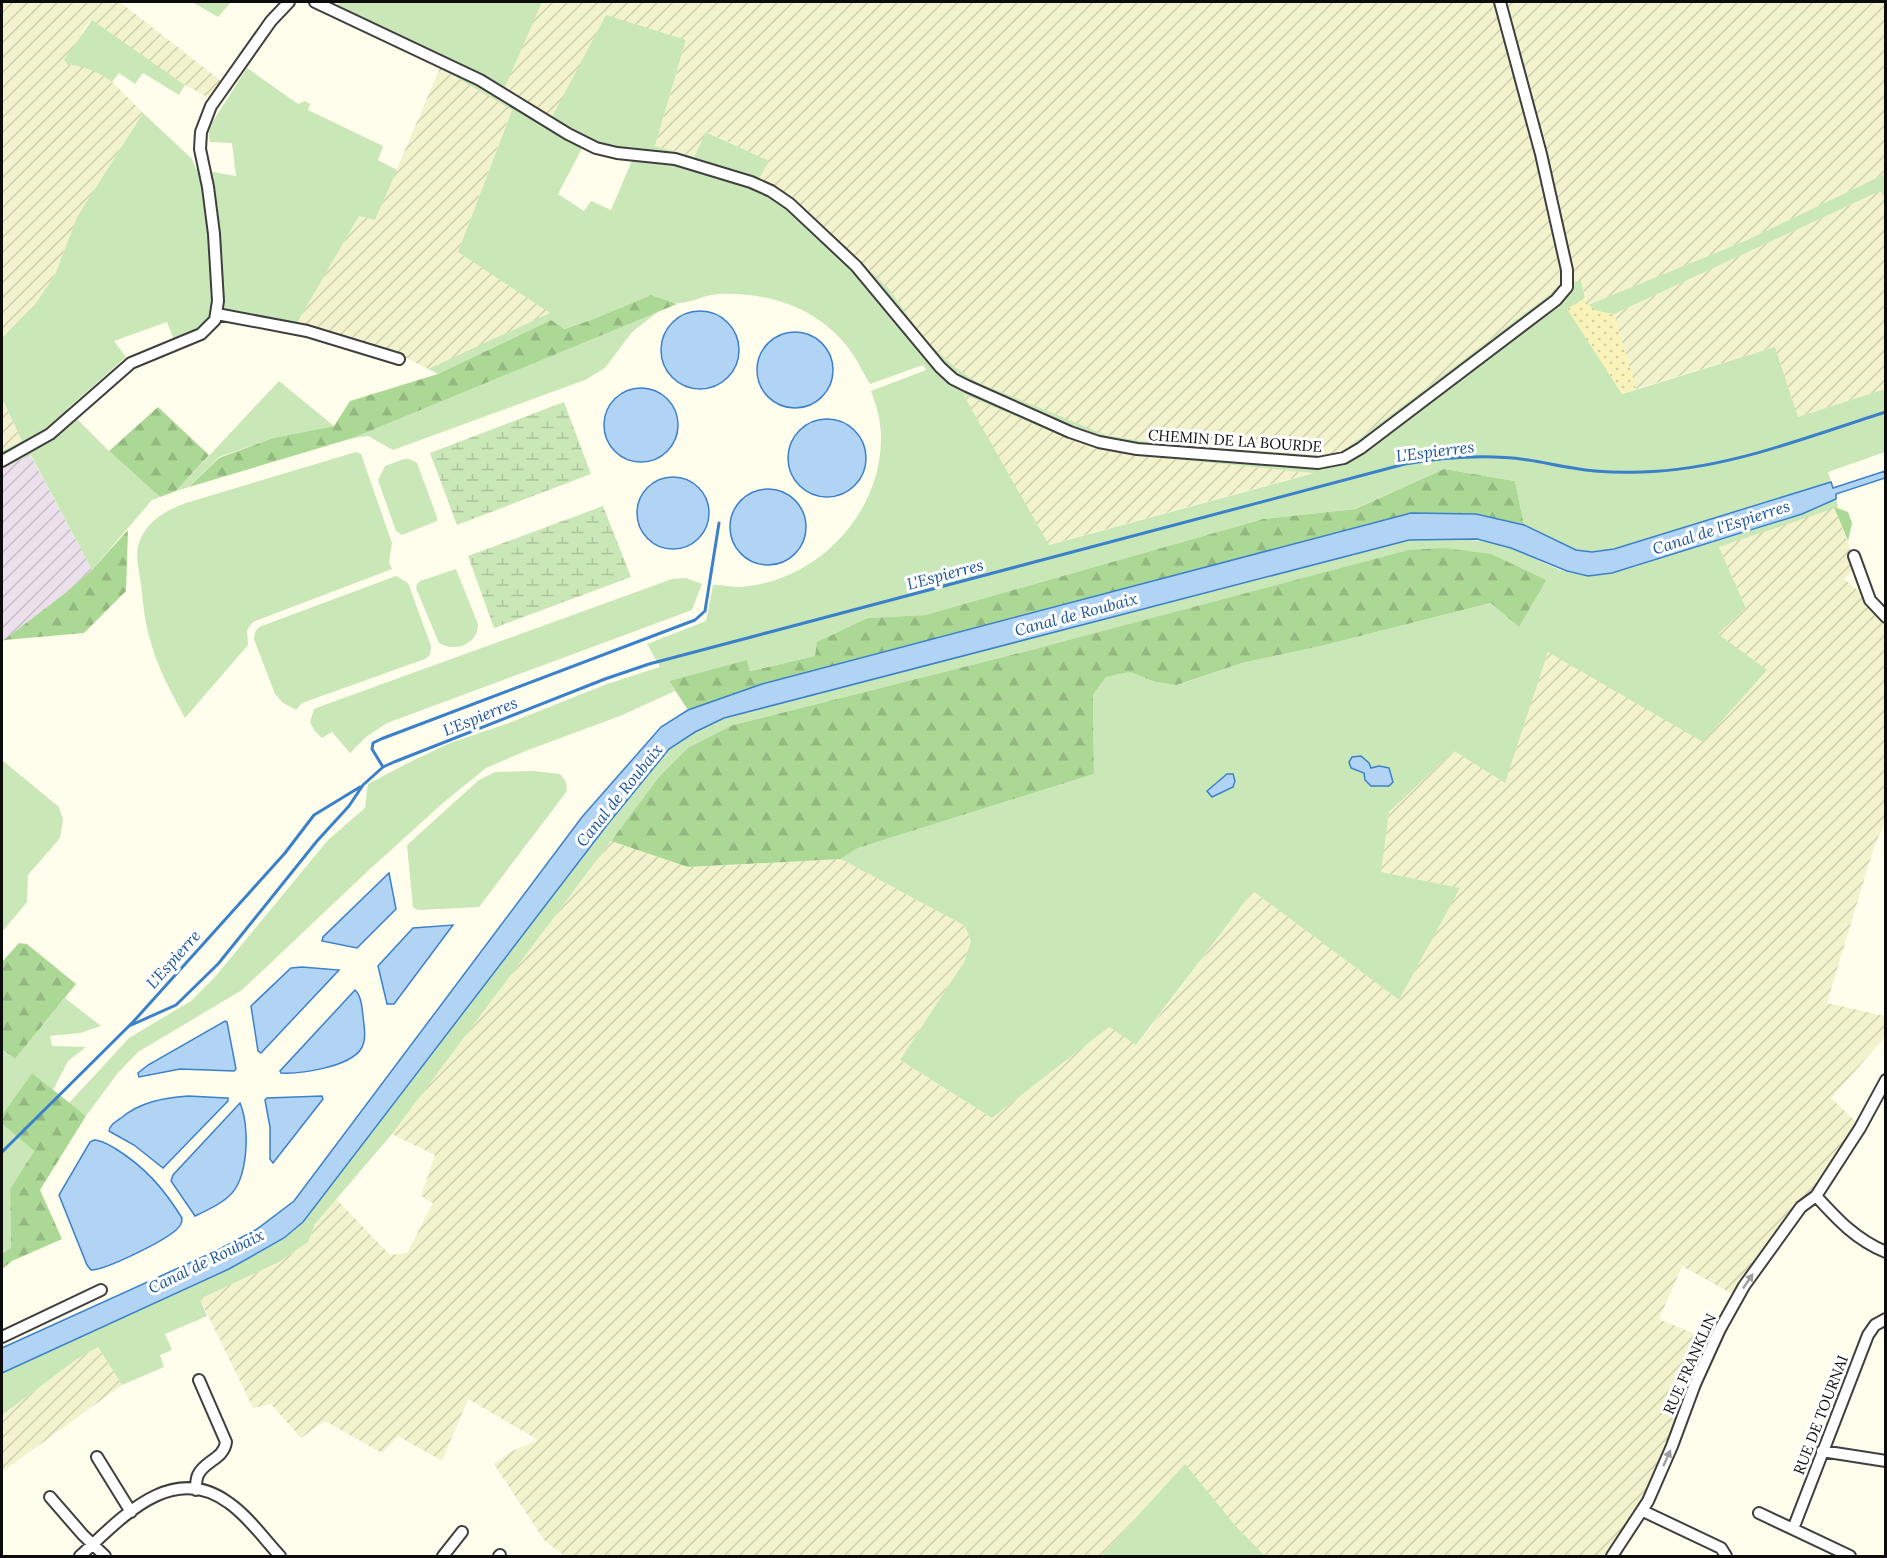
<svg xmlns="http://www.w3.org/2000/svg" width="1887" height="1558" viewBox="0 0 1887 1558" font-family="Lora,serif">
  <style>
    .industrial { fill: url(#industrial-furrows) }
    .farmland { fill: url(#farmland-furrows) }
    .grass { fill: #cae7b7; fill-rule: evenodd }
    .forest { fill: url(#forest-firs) }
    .wetland { fill: url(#wetland-marsh) }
    .sand { fill: url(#sand-dots) }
    .water { fill: #b2d4f4; stroke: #3b80ca; stroke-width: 1.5 }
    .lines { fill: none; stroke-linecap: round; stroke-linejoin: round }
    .stream { stroke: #3b80ca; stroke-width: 3 }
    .minor-casing { stroke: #3f3f3f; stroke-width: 14 }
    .minor { stroke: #fff; stroke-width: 10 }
    .oneway { fill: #9e9e9e }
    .labels { text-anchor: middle; stroke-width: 6; stroke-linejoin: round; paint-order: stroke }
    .street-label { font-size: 15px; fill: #0c0c0c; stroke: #fff }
    .water-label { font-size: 16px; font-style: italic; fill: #19539a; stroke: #fff }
  </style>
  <defs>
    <pattern id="industrial-furrows" width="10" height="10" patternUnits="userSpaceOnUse" patternTransform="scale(1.5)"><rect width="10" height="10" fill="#ebe0eb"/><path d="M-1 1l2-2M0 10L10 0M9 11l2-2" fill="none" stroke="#c8bfc8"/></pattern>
    <pattern id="farmland-furrows" width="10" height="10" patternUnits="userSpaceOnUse" patternTransform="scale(1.5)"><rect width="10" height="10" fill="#f2f3cd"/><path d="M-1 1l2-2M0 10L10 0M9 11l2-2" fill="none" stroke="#cecfaf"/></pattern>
    <pattern id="forest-firs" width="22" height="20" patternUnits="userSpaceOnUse" patternTransform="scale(1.5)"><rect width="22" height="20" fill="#acd896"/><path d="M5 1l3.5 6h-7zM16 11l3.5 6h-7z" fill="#93b880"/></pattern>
    <pattern id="wetland-marsh" width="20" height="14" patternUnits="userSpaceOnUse" patternTransform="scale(1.5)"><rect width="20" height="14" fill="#cae7b7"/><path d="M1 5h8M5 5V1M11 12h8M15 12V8" fill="none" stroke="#acc59c"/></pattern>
    <pattern id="sand-dots" width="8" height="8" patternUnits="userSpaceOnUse" patternTransform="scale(1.5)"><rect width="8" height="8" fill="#f9f2b9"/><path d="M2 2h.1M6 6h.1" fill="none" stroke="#d4ce9e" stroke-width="1.8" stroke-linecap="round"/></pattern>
  </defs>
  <rect width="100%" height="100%" fill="#fffdec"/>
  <path class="industrial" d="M 30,454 L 92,570 L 64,594 L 2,642 L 2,468 Z"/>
  <path class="farmland" d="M 2,2 L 120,2 L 221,81 L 209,98 L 185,85 L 91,20 L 84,29 L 68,65 L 82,66 L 97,72 L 112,82 L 143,113 L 77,217 L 55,275 L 36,303 L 2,338 Z
    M 542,2 L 1885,2 L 1885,174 L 1747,240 L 1588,305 L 1583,290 L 1562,283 L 1554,291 L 1340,453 L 1324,456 L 1281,453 L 1147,442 L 1106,435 L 1071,422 L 977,382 L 956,368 L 926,341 L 889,289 L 758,179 L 768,161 L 707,132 L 694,157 L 655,146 L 686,41 L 552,117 L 504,87 Z
    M 440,68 L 512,109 L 458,252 L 551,313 L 428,369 L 394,352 L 297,323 L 359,216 L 375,220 Z
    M 1880,191 L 1885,197 L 1885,389 L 1798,417 L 1775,347 L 1636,389 L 1614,314 Z
    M 962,393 L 1040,427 L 1095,448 L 1132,455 L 1316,472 L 1048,545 Z
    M 2,398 L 22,441 L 2,451 Z
    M 1834,507 L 1857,566 L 1844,579 L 1870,600 L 1885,617 L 1885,821 L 1873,850 L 1827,1003 L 1885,1016 L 1885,1037 L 1831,1098 L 1856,1122 L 1813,1193 L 1736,1296 L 1682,1266 L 1659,1319 L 1712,1341 L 1641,1507 L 1606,1556 L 1265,1556 L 1234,1524 L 1185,1465 L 1101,1556 L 565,1556 L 544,1540 L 494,1464 L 510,1452 L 538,1440 L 468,1399 L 442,1461 L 398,1436 L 382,1453 L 325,1421 L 301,1438 L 271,1404 L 253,1408 L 200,1299 L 279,1262 L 308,1242 L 315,1224 L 336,1199 L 390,1255 L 407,1253 L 433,1203 L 421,1196 L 435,1155 L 392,1134 L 611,841 L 688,867 L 841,859 L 965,926 L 971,941 L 964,962 L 900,1060 L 992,1118 L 1109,1027 L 1137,1045 L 1253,891 L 1399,1000 L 1459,888 L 1380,872 L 1389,812 L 1454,751 L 1505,783 L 1548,652 L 1717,634 L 1746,608 L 1719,547 Z
    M 98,1347 L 122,1385 L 2,1472 L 2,1415 L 77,1359 Z"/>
  <path class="grass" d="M 192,2 L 231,2 L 218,17 Z
    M 340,2 L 542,2 L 505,87 L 552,117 L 606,15 L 686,40 L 655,146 L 694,157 L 706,132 L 769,161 L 758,180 L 784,191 L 817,220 L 889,289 L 926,341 L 956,368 L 977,382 L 1106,435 L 1147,442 L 1281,453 L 1324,456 L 1340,453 L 1554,291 L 1562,283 L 1581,281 L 1585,298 L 1568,309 L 1622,394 L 1775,347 L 1798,417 L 1885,389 L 1885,452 L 1828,472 L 1831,482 L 1614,549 L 1592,552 L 1576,550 L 1524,525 L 1515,481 L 1444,469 L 1354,509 L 1263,519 L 925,615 L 868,618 L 815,656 L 749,671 L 747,661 L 669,681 L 675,691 L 620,716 L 528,750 L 486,768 L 444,802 L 370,869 L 242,990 L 138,1052 L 117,1074 L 86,1116 L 69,1103 L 129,1038 L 191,1001 L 215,977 L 328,840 L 365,808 L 368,784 L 408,763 L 450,743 L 509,723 L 607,684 L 660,667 L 647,644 L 706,621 L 713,585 C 722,585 732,587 741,587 C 818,581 882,513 881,436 C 881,420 876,405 871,391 L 926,370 L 923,365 L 870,384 C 864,375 860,365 854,356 C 824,310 770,291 718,294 C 704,295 691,303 678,303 C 670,304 659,297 651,295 L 591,320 L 563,329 L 551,320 L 438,374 L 428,369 L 550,313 L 458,252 L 512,110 L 440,68 L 444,57 L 338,5 ZM 587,139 L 636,151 L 611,210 L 591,201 L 584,211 L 558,194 ZM 963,394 L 1040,427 L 1095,448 L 1132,455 L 1314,473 L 1049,545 Z
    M 92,20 L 185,85 L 179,95 L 143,73 L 135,84 L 119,73 L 112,82 C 98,72 86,66 68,65 L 64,60 Z
    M 247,68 L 298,104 L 305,101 L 310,104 L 308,110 L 383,146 L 378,160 L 397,170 L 375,220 L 359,216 L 297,323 L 212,309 L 211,317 L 197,329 L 174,340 L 167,322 L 114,341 L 126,357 L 67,409 L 109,451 L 160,497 L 152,500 L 92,570 L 31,455 L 2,468 L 2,451 L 22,441 L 2,398 L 2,338 L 36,303 L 55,275 L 77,217 L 143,113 L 192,159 L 196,169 L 236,176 L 232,143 L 210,142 L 208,129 Z
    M 1885,174 L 1885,197 L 1880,191 L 1614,314 L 1596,311 L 1588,305 L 1747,240 Z
    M 659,311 L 632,332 L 605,368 L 585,380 L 393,450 L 368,436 L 353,438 Z
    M 279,381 L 334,426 L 273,438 L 219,457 L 189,487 L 176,491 Z
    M 356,452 L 361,454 L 392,543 L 389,562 L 392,569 L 253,622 L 247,630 L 248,645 L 185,718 C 172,694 158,669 151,643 C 145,624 143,604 141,584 C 139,572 135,554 139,543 C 146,521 167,510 186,503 Z
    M 404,459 L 410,459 L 417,463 L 437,517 L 437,521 L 402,535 L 396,531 L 378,480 L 385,466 Z
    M 1836,499 L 1838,507 L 1719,547 L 1746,608 L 1718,634 L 1767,670 L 1703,742 L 1548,652 L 1505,783 L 1454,751 L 1389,812 L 1381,872 L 1460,888 L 1399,1000 L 1253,891 L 1136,1045 L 1109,1027 L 992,1118 L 900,1060 L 964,962 L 971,941 L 965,926 L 841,859 L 858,848 L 1094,774 L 1093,695 L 1106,677 L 1130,672 L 1155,682 L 1178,685 L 1242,663 L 1321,646 L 1491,603 L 1546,580 L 1039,648 L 733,725 L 658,778 L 392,1134 L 315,1224 L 308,1242 L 279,1262 L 200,1299 L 207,1316 L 165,1334 L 172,1350 L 160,1355 L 164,1367 L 122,1385 L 98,1347 L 77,1359 L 2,1415 L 2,1373 L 229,1269 L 284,1239 L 303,1222 L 608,824 L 669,749 L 696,731 L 724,718 L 1409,540 C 1444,538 1478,537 1512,549 C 1536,557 1562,576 1589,575 C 1616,575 1643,564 1668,556 C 1725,539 1782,523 1836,499 Z
    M 456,569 L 478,624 C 478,644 455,653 439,643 L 416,588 L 417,584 L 420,581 Z
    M 396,576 L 408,583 L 431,646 L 430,655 L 425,659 L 302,703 L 296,710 L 283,703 L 275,694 L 254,639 L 255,632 L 259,627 Z
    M 686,578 L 702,584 L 692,610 L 387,723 L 366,737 L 350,753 L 332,732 L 322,738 L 314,730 L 310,722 L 314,709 L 327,704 L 672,579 Z
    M 2,760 L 59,807 L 63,820 L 60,838 L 28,875 L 27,902 L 2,932 Z
    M 533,771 L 560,774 L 566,782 L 567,791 L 479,907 L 418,910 L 413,907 L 407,845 L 479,780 L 495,772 Z
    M 65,998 L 101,1026 L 80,1033 L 50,1036 L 52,1046 L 86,1047 L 68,1061 L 53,1090 L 32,1073 L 2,1115 L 2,1049 L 15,1059 Z
    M 2,1124 L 34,1151 L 10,1189 L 11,1249 L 2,1254 Z
    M 1185,1464 L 1234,1524 L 1265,1556 L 1101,1556 Z"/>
  <path class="forest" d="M 651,295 L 677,304 L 353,438 L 189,487 L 219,458 L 273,438 L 334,426 L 350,401 L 438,374 L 551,320 L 564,329 L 591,320 Z
    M 158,407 L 209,455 L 176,491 L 160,497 L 109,451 Z
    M 1444,469 L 1515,481 L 1524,525 L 1476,514 L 1411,513 L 762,684 L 688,710 L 669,681 L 747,660 L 750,671 L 815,656 L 817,642 L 868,618 L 925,615 L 1263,519 L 1355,509 Z
    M 1834,507 L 1848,512 L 1852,523 L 1848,541 Z
    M 128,530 L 126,591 L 84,633 L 4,640 L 64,594 L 92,570 Z
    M 1444,548 L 1491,554 L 1546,580 L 1519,627 L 1491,603 L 1321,646 L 1242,663 L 1177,685 L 1155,682 L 1130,672 L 1106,677 L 1093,695 L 1094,774 L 858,848 L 841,859 L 688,867 L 611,841 L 658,778 L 688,748 L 733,725 L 1039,648 L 1409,550 Z
    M 19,943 L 27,944 L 76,984 L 15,1059 L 2,1049 L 2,962 Z
    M 32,1073 L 86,1116 L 40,1190 L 62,1239 L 12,1261 L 2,1269 L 2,1254 L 11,1248 L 10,1189 L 34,1151 L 2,1124 L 2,1115 Z"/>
  <path class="wetland" d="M 564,402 L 591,474 L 457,525 L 430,453 Z
    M 603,506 L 631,577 L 494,628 L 468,556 Z"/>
  <path class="sand" d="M 1585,298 C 1590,311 1601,312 1614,314 L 1636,389 L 1622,394 L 1567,309 Z"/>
  <path class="water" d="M661 350a39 39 0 1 1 78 0a39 39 0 1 1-78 0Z
    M757 370a38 38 0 1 1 76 0a38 38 0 1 1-76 0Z
    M604 425a37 37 0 1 1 74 0a37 37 0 1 1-74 0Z
    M788 458a39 39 0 1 1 78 0a39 39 0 1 1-78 0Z
    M 1885,471 L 1885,478 L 1836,494 L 1836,499 L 1802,514 L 1612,573 L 1588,576 L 1567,571 L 1511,548 L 1477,539 L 1409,540 L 724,718 L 695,732 L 669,749 L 607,825 L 303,1222 L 284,1238 L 229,1269 L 2,1373 L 2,1348 L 218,1250 L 257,1229 L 294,1201 L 582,817 L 661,727 L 688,710 L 762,684 L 1411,513 L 1476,514 L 1524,525 L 1576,550 L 1592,552 L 1614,549 L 1831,482 L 1833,488 Z
    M637 513a36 36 0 1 1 72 0a36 36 0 1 1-72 0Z
    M730 527a38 38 0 1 1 76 0a38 38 0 1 1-76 0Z
    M 1361,756 L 1369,763 L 1371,768 L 1379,766 L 1389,768 L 1393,782 L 1389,786 L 1371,786 L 1365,780 L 1364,773 L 1351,768 L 1349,762 L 1352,757 Z
    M 1227,774 L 1233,774 L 1235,781 L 1233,787 L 1212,797 L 1207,791 Z
    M 389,873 L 396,909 L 357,948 L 322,941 L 323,937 Z
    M 453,925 L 394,1004 L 387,1004 L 378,966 L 413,928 Z
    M 302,967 L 339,970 L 261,1053 L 258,1051 L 251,1006 L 291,968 Z
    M 355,990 C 361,995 362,1007 363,1016 C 364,1026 367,1040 361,1049 C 349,1067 301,1074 281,1073 L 280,1071 Z
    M 225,1021 L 227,1022 L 236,1069 L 234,1071 L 180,1069 L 139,1077 L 138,1073 L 148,1065 Z
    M 188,1096 L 226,1098 L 228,1098 L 228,1101 L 163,1168 L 134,1145 L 109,1131 C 110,1125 115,1122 121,1118 C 140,1102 163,1098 188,1096 Z
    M 322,1096 L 323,1099 L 273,1163 L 270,1159 L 270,1127 L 265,1100 L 267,1098 Z
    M 240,1103 C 250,1126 249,1180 228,1197 C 219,1205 206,1211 195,1216 L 171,1181 L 173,1175 Z
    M 94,1140 C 102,1140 109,1145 116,1149 C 145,1167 164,1189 182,1218 C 182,1224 180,1226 176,1230 C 164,1241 106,1270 91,1270 L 87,1265 L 59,1195 L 90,1142 Z"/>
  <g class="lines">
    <path class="stream" d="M 383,767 L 372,749 L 373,743 L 381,739 L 695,620 L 705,611 L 719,523
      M 129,1026 L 176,1005 L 218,964 L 317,841 L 349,806 L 363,785 L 383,767 L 394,762 L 605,679 L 649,664 L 1405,464 C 1446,457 1487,454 1528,460 C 1543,462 1558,466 1573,468 C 1595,472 1619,473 1642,472 C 1726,470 1806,437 1886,412
      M 2,1152 L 133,1022 L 285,853 L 314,815 L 360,787"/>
    <defs>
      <path id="minor" d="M 315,2 L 480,80 L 568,134 L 596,148 L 617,153 L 675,159 L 751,182 L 771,191 L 790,204 L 856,266 L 940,367 L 953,379 L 967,386 L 1070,432 L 1099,442 L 1137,449 L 1318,463 L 1344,458 L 1361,448 L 1556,300 L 1567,287 L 1567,270 L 1541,154 L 1500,2
        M 217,314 L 307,331 L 399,359
        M 2,461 L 50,434 L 131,363 L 201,334 L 215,320 L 218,301 L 214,234 L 208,187 L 200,149 L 201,132 L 211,106 L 271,21 L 289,2
        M 1854,556 L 1870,600 L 1886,617
        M 1816,1196 C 1837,1219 1856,1240 1886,1252
        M 2,1337 L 101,1290
        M 1822,1451 L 1886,1461
        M 97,1457 L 131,1512
        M 196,1490 C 196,1485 196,1479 198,1475 C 204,1461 224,1459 226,1442 L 199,1380
        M 50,1497 L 83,1535 L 105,1556
        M 1643,1511 L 1721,1548 L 1726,1556
        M 1759,1513 L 1850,1556
        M 1793,1529 L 1868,1335 L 1875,1325 L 1886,1319
        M 80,1556 C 120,1520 171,1460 229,1503 C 249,1517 264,1539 280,1556
        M 443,1556 L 462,1532
        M 499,1556 L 500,1555
        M 1612,1556 L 1648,1501 L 1672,1446 L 1695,1384 L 1720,1329 L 1744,1286 L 1801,1207 L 1816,1196 L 1860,1128 L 1886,1080"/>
    </defs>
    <use href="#minor" class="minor-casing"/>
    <use href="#minor" class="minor"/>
  </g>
  <defs><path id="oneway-solid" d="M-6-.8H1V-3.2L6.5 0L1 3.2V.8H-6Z" transform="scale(1.5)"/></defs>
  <g class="oneway">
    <use href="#oneway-solid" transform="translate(1748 1281) rotate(-56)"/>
    <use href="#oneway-solid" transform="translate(1667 1458) rotate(-66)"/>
  </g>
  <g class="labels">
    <g class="street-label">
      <text transform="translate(1235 441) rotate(4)" y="5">CHEMIN DE LA BOURDE</text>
      <text transform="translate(1690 1364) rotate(-66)" y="5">RUE FRANKLIN</text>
      <text transform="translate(1821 1415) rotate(-69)" y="5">RUE DE TOURNAI</text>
    </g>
    <g class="water-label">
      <text transform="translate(1435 451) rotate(-7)" y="6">L'Espierres</text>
      <text transform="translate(1721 527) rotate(-18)" y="6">Canal de l'Espierres</text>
      <text transform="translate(945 574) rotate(-15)" y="6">L'Espierres</text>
      <text transform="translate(1076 614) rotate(-15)" y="6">Canal de Roubaix</text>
      <text transform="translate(480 716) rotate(-22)" y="6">L'Espierres</text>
      <text transform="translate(619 795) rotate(-51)" y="6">Canal de Roubaix</text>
      <text transform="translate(173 959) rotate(-48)" y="6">L'Espierre</text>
      <text transform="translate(206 1261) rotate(-26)" y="6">Canal de Roubaix</text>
    </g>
  </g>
  <rect width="1887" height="1558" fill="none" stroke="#0c0c0c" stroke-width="6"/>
</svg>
